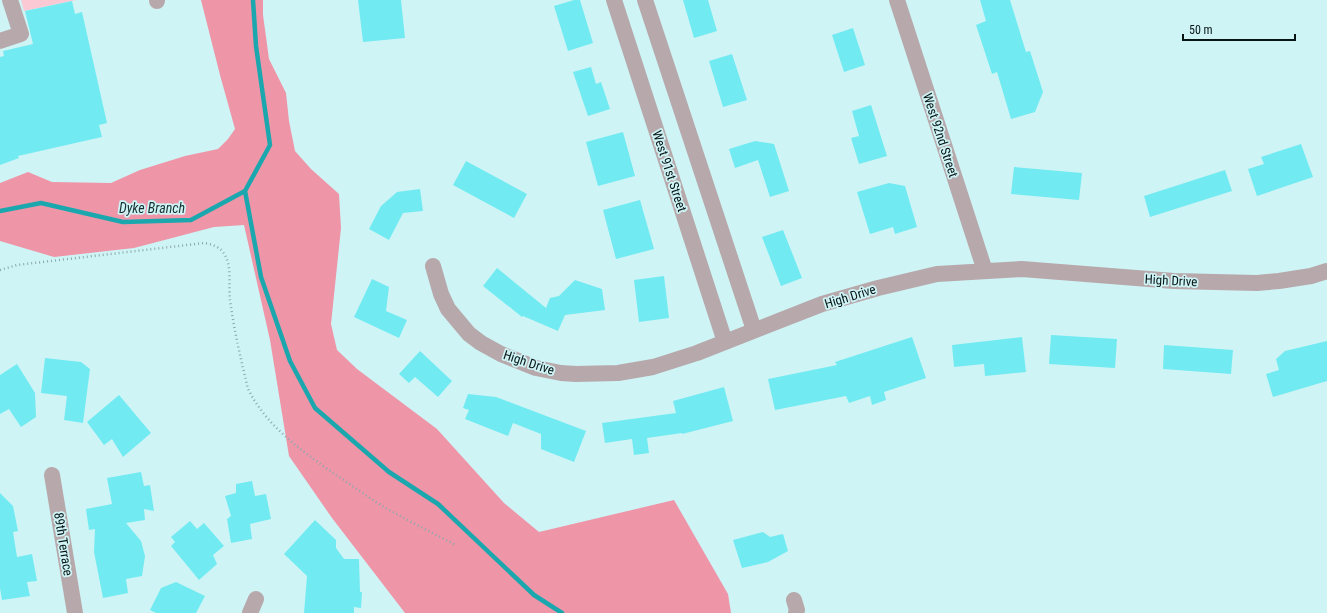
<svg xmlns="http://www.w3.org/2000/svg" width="1327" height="613" viewBox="0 0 1327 613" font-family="'Roboto Condensed',sans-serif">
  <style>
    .green { fill: #fbc9d3 }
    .forest { fill: #ee95a8 }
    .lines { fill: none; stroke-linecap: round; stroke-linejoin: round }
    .stream { stroke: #1aa8ae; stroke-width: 4.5 }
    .building { fill: #71ebf1 }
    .path { stroke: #8ca9aa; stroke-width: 2.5; stroke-dasharray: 1 3; stroke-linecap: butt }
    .minor { stroke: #b7a9ab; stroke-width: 16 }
    .labels { text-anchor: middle; stroke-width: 3.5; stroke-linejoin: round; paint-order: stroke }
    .street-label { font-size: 13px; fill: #071414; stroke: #cff4f6 }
    .water-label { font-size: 14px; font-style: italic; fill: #192f30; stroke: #cff4f6 }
  </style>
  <rect width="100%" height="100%" fill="#cff4f6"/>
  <path class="green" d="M 21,0 L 76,0 L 24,11 Z"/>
  <path class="forest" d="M 201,0 L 263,0 L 263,15 L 269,59 L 286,93 L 289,121 L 295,151 L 311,169 L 339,194 L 341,228 L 331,324 L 337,350 L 357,369 L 437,429 L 504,503 L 539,532 L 674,500 L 728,594 L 731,613 L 405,613 L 332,518 L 289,456 L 270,340 L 244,225 L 214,227 L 134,248 L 54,257 L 0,241 L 0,183 L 28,172 L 52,182 L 111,183 L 140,170 L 185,156 L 218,149 L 228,139 L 235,129 L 220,75 Z"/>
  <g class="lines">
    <path class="stream" d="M 245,191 L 261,277 L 290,361 L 315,408 L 389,472 L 438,504 L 534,595 L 562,613
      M 0,211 L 41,203 L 123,222 L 191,220 L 245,191 L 270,145 L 256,46 L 253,0"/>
  </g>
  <path class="building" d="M 358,0 L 401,0 L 405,38 L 363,42 Z
    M 574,0 L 580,0 L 593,43 L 568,51 L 554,6 Z
    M 683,0 L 708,0 L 717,31 L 694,38 Z
    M 980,0 L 1010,0 L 1026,52 L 1030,51 L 1043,92 L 1035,112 L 1011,119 L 997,72 L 992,74 L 976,25 L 986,21 Z
    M 72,1 L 75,14 L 82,12 L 107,123 L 99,125 L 102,137 L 18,156 L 19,158 L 0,165 L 0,57 L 4,56 L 3,51 L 33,44 L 25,11 Z
    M 853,28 L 865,65 L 844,72 L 832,35 Z
    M 732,54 L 747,100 L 723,107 L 709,61 Z
    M 591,67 L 596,84 L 601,82 L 610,109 L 588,116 L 573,72 Z
    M 871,105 L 887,156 L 859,164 L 851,138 L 859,136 L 852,111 Z
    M 623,132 L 635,176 L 598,186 L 586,142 Z
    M 755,141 L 774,144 L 789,191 L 770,197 L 758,160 L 735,168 L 729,149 Z
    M 1301,144 L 1313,177 L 1257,196 L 1248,169 L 1264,164 L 1261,157 Z
    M 466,161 L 527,194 L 514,218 L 453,185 Z
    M 1014,167 L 1082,173 L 1079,200 L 1011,194 Z
    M 1225,170 L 1232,191 L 1150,217 L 1144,196 Z
    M 889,183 L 905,186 L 917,227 L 895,234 L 893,227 L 870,234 L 857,192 Z
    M 420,189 L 423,211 L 403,213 L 389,240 L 369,229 L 381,206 L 397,192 Z
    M 640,200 L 654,249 L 616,259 L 603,210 Z
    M 783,230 L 802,278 L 781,286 L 762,237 Z
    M 497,268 L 546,308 L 550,298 L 559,296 L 575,280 L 602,289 L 605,310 L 565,315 L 558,331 L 523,316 L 522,317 L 483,286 Z
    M 664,276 L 669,318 L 639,322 L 634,280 Z
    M 372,279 L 389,287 L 386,311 L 407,320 L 399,338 L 354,317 Z
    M 1051,335 L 1117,339 L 1115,368 L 1049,364 Z
    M 912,337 L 926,378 L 884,392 L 886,400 L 872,405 L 870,396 L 849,403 L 846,396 L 775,410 L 768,379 L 837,365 L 835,362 Z
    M 1022,337 L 1026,372 L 985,376 L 984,364 L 954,367 L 952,345 Z
    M 1327,341 L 1327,381 L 1273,397 L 1266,374 L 1279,370 L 1276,359 L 1285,351 Z
    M 1164,345 L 1233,350 L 1231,374 L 1163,369 Z
    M 420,351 L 452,381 L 438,397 L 415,377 L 409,383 L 399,374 Z
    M 45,358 L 81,362 L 90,369 L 83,423 L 64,420 L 67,396 L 41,393 Z
    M 17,364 L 35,393 L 36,417 L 21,427 L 9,409 L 0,414 L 0,375 Z
    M 724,387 L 733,421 L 682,434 L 682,433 L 647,438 L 649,453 L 634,455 L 632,439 L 605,443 L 602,423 L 676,413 L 673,401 Z
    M 468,394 L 496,397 L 586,431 L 574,462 L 541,449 L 541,434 L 513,423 L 508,436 L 465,419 L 469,410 L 463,408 Z
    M 119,395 L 151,433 L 123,457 L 112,439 L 104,445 L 87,422 Z
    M 141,472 L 144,486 L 150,485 L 154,511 L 144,509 L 145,520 L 126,523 L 141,541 L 145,556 L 142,576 L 126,579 L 128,593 L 103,598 L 94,552 L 95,529 L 89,530 L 86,509 L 112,504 L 107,478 Z
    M 252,481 L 255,496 L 266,494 L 271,519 L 250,524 L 252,539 L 231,543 L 227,519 L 231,516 L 225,496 L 236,493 L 236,484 Z
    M 0,493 L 13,506 L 18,531 L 13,532 L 17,557 L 32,554 L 37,581 L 27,582 L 30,596 L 2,600 L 0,588 Z
    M 315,520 L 336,540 L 336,548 L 344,559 L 359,559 L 360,592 L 362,592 L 361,608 L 354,607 L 354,613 L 304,613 L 307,576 L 284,554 Z
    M 190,521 L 197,529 L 204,523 L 224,546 L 213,555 L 217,564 L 199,580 L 171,546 L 175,542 L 171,537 Z
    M 763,532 L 770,537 L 783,534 L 788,551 L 768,562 L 742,568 L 733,540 Z
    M 176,582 L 205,596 L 196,613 L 156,613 L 150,610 L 161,588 Z"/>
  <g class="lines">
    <path class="path" d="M 0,270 L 17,265 L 204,243 C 211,244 218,246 223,252 C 233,266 228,285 230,300 C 234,330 241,360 248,389 C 267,427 302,451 336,475 C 352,485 367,497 384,507 C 407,520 432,533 456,545"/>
    <path class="minor" d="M 157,0 L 157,1
      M 614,0 L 725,342
      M 645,0 L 754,330
      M 897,0 L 985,271
      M 0,41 L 21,34 L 10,0
      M 433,266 L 441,294 L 448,309 L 469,334 L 481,343 L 501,354 L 536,368 L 561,373 L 576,374 L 618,373 L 653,367 L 697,353 L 822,304 L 878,288 L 937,274 L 1022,269 L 1174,281 L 1257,283 L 1279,281 L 1311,276 L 1327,271
      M 52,475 L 75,613
      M 794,600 L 797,610 L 796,613
      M 250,613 L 256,599"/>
  </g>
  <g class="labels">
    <g class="street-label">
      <text transform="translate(941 135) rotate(72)" y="5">West 92nd Street</text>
      <text transform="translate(670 171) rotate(72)" y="5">West 91st Street</text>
      <text transform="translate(1171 280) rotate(3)" y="5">High Drive</text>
      <text transform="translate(850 296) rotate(-17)" y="5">High Drive</text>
      <text transform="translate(529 362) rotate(18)" y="5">High Drive</text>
      <text transform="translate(64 544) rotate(81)" y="5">89th Terrace</text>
    </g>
    <g class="water-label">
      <text x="152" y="213">Dyke Branch</text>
    </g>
  </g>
  <path d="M1183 34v6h112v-6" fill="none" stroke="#071414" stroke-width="2"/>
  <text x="1189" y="34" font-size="12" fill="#071414" stroke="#cff4f6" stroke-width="3" paint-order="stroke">50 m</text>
</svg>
